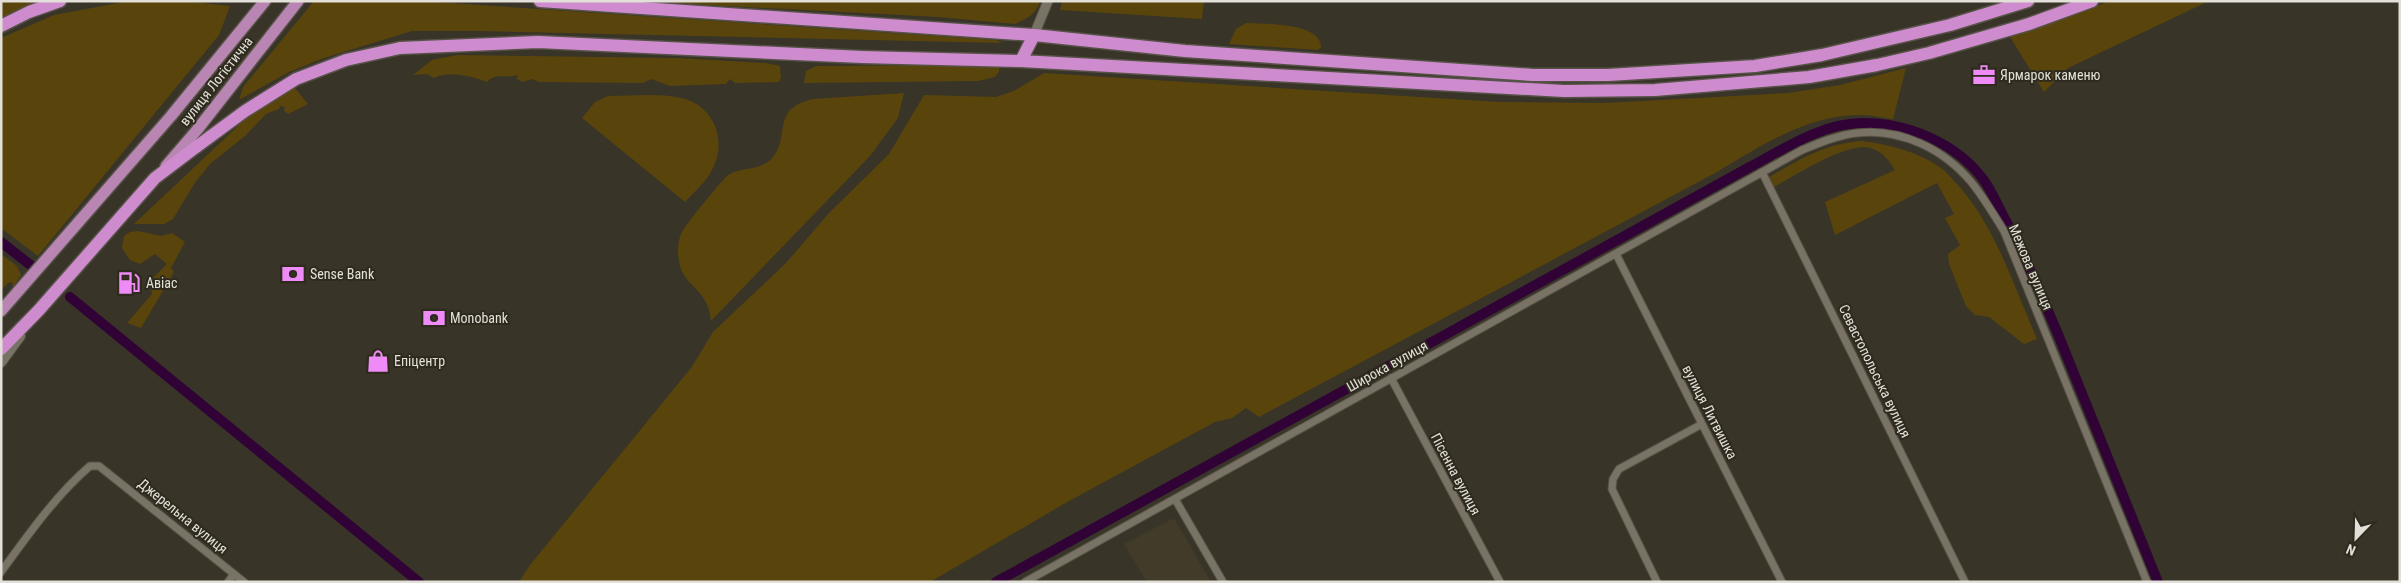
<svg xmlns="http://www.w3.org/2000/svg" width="2401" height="583" viewBox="0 0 2401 583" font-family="'Roboto Condensed',sans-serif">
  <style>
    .built { fill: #433b29 }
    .green { fill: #59450c }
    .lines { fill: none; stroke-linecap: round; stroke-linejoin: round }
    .canal { stroke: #310235; stroke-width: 10 }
    .minor-casing { stroke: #575248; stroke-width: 9 }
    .tertiary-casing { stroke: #575248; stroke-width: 11 }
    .secondary-casing { stroke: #575248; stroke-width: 12 }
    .primary-casing { stroke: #575248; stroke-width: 14 }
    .trunk-casing { stroke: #575248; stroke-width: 15 }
    .minor { stroke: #797365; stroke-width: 7 }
    .tertiary { stroke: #797365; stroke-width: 9 }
    .secondary { stroke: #797365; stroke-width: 10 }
    .primary { stroke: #b986b4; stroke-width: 11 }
    .trunk { stroke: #ce8cce; stroke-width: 12 }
    .labels { text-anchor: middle; stroke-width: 4; stroke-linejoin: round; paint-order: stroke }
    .poi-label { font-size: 14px; fill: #e3e0d9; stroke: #2e2a1e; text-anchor: start }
    .street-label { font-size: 14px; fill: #e3e0d9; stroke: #2e2a1e }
  </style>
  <rect width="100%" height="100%" fill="#383427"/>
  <path class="built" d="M 1174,518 L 1211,582 L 1147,582 L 1124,544 Z"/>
  <path class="green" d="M 2,1 L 43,1 L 23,8 L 1,20 Z
    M 129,1 L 185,1 L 230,6 L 219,35 L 38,256 L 1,228 L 1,38 L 54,15 Z
    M 314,1 L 421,1 L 996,40 L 1002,43 L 479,31 L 412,31 L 324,58 L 289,72 L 239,100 L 243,87 Z
    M 630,1 L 1040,1 C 1037,14 1026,19 1015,24 L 938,17 Z
    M 1062,1 L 1204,1 L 1202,19 L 1060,10 Z
    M 2110,1 L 2209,1 L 2068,68 L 2044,92 L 2010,37 Z
    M 1246,23 C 1263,24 1321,22 1321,47 L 1318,50 L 1229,44 L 1236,29 Z
    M 457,55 L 677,58 L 766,63 L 780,66 L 781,77 L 779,82 L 735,83 L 730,79 L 726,84 L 670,86 L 651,79 L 643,83 L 539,82 L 532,79 L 522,82 L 517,79 L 518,75 C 506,79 496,72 487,82 C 473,76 447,70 434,78 L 427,74 L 413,75 L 432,60 Z
    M 961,65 L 999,67 L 999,72 L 995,77 L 978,81 L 804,83 L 806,71 L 816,66 Z
    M 1906,68 L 1893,119 C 1883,118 1873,115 1863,115 C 1809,113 1759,147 1715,173 L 1259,417 L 1246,408 L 1232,418 L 1215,422 L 1069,501 L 930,582 L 519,582 L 530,565 L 691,368 L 713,332 L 786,263 L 829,213 L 889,154 L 924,95 L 996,97 L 1014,91 L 1044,73 L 1498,102 L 1605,103 L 1788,93 L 1840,85 Z
    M 294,87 L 308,104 L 288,114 L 284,111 L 285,107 L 280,106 L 279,109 L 266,114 L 245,136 L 211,163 L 196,181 L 173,219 L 164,224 L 134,224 L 257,108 Z
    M 904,93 L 898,118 L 870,156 L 711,321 C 710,312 708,304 702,296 C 695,286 683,279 680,266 C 677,255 677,242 682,232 C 685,225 723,179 728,175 C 743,166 762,171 773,157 C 791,135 770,109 813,99 Z
    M 608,96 C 632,96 658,93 681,98 C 714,105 728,141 712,170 C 706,182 694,192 685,202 L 582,118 L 595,102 Z
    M 1862,141 C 1890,145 1917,151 1941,168 C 1947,172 1952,179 1957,184 C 1996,227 2014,287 2037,339 L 2024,344 L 1989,317 L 1975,315 L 1966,306 L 1949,264 L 1948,254 L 1960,245 L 1945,218 L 1954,214 L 1937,183 L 1835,235 L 1825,202 L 1895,170 C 1890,162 1883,152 1873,149 C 1849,139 1794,177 1772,188 L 1766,179 C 1797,161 1825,143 1862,141 Z
    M 138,231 L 161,236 L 172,233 L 185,242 L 171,268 L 174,272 L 141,328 L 127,323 L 152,294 L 150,281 L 167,264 L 155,254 L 140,264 L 130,260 L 122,248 L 124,236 L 130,232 Z
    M 1,254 L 17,266 L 21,275 L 13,287 L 12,282 L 8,283 L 1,290 Z"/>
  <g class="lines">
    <path class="canal" d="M 1,242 L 33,267
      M 70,297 L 419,582
      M 996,582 L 1748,168 C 1784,149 1821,123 1863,123 C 1908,123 1956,143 1983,179 C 1992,191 1998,206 2005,219 C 2026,258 2043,298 2060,339 C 2093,420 2125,501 2158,582"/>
    <defs>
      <path id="minor" d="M 1762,172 L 1965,582
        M 1616,254 L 1782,582
        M 1391,378 L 1500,582
        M 1175,499 L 1223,582
        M 1,572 C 28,535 56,495 90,466 L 99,466 L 244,582
        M 228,582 L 234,574
        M 1025,582 L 1802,150 C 1819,143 1838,135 1857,133 C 1901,128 1944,149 1972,183 C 1984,198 1994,215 2004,231 L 2147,582
        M 1657,582 L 1612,489 L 1613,479 L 1619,469 L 1702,424"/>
      <path id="tertiary" d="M 1034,35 L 1048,1"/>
      <path id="secondary" d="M 1,362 L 20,336"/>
      <path id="primary" d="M 166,166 L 197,130 L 298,1
        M 1,311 L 171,116 L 265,1"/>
      <path id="trunk" d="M 540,1 L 1034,35 L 1185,51 L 1533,75 L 1608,75 L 1755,66 L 1822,55 L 1950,25 L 2028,1
        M 1,26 L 29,12 L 60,1
        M 1021,61 L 1034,35
        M 1,349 L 39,310 L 155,178 L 192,150 L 245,111 L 296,79 L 346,60 L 400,48 L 538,42 L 862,57 L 1021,61 L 1564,91 L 1655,90 L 1809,77 L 1877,65 L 1929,53 L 2029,24 L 2092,1"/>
    </defs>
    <use href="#minor" class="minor-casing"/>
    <use href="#tertiary" class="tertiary-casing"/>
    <use href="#secondary" class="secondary-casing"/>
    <use href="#primary" class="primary-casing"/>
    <use href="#trunk" class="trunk-casing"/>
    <use href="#minor" class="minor"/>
    <use href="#tertiary" class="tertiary"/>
    <use href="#secondary" class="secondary"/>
    <use href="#primary" class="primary"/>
    <use href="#trunk" class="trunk"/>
  </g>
  <defs>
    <symbol id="office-bare" viewBox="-9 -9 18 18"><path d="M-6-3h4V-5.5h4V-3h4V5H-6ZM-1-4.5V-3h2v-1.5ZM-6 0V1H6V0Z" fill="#ef8bf6" stroke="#2e2a1e" stroke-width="2.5" paint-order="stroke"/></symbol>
    <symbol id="bank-bare" viewBox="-9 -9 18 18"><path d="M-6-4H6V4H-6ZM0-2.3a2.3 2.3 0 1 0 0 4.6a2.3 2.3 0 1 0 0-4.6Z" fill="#ef8bf6" stroke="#2e2a1e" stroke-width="2.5" paint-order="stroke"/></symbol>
    <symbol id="fuel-bare" viewBox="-9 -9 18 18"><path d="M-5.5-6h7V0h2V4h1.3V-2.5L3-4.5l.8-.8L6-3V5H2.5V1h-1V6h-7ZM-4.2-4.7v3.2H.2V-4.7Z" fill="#ef8bf6" stroke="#2e2a1e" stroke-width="2.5" paint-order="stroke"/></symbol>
    <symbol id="shop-bare" viewBox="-9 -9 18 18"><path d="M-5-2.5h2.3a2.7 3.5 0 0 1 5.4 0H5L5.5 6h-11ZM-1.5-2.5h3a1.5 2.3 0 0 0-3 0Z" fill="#ef8bf6" stroke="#2e2a1e" stroke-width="2.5" paint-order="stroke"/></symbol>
  </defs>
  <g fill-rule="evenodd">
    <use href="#office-bare" x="1968" y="59" width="32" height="32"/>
    <use href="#bank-bare" x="277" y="258" width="32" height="32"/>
    <use href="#fuel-bare" x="113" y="267" width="32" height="32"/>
    <use href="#bank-bare" x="418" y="302" width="32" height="32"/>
    <use href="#shop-bare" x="362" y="345" width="32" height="32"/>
  </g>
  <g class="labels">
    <g class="poi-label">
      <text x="2000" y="80">Ярмарок каменю</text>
      <text x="310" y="279">Sense Bank</text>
      <text x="146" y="288">Авіас</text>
      <text x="450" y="323">Monobank</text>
      <text x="394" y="366">Епіцентр</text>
    </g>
    <g class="street-label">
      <text transform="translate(216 81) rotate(-52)" y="5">вулиця Логістична</text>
      <text transform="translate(2031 267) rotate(67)" y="5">Межова вулиця</text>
      <text transform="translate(1387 366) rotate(-29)" y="5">Широка вулиця</text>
      <text transform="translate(1875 371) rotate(64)" y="5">Севастопольська вулиця</text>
      <text transform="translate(1710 412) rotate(63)" y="5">вулиця Литвишка</text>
      <text transform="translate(1456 474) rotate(62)" y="5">Пісенна вулиця</text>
      <text transform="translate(183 516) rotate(39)" y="5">Джерельна вулиця</text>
    </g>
  </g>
  <rect width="2401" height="583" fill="none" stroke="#e3e0d9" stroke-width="5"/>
  <g transform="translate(2356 538) rotate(203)" stroke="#2e2a1e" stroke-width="4" paint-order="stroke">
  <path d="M0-4L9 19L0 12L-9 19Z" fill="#e3e0d9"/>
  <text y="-8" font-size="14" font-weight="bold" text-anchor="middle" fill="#e3e0d9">N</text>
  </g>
</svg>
